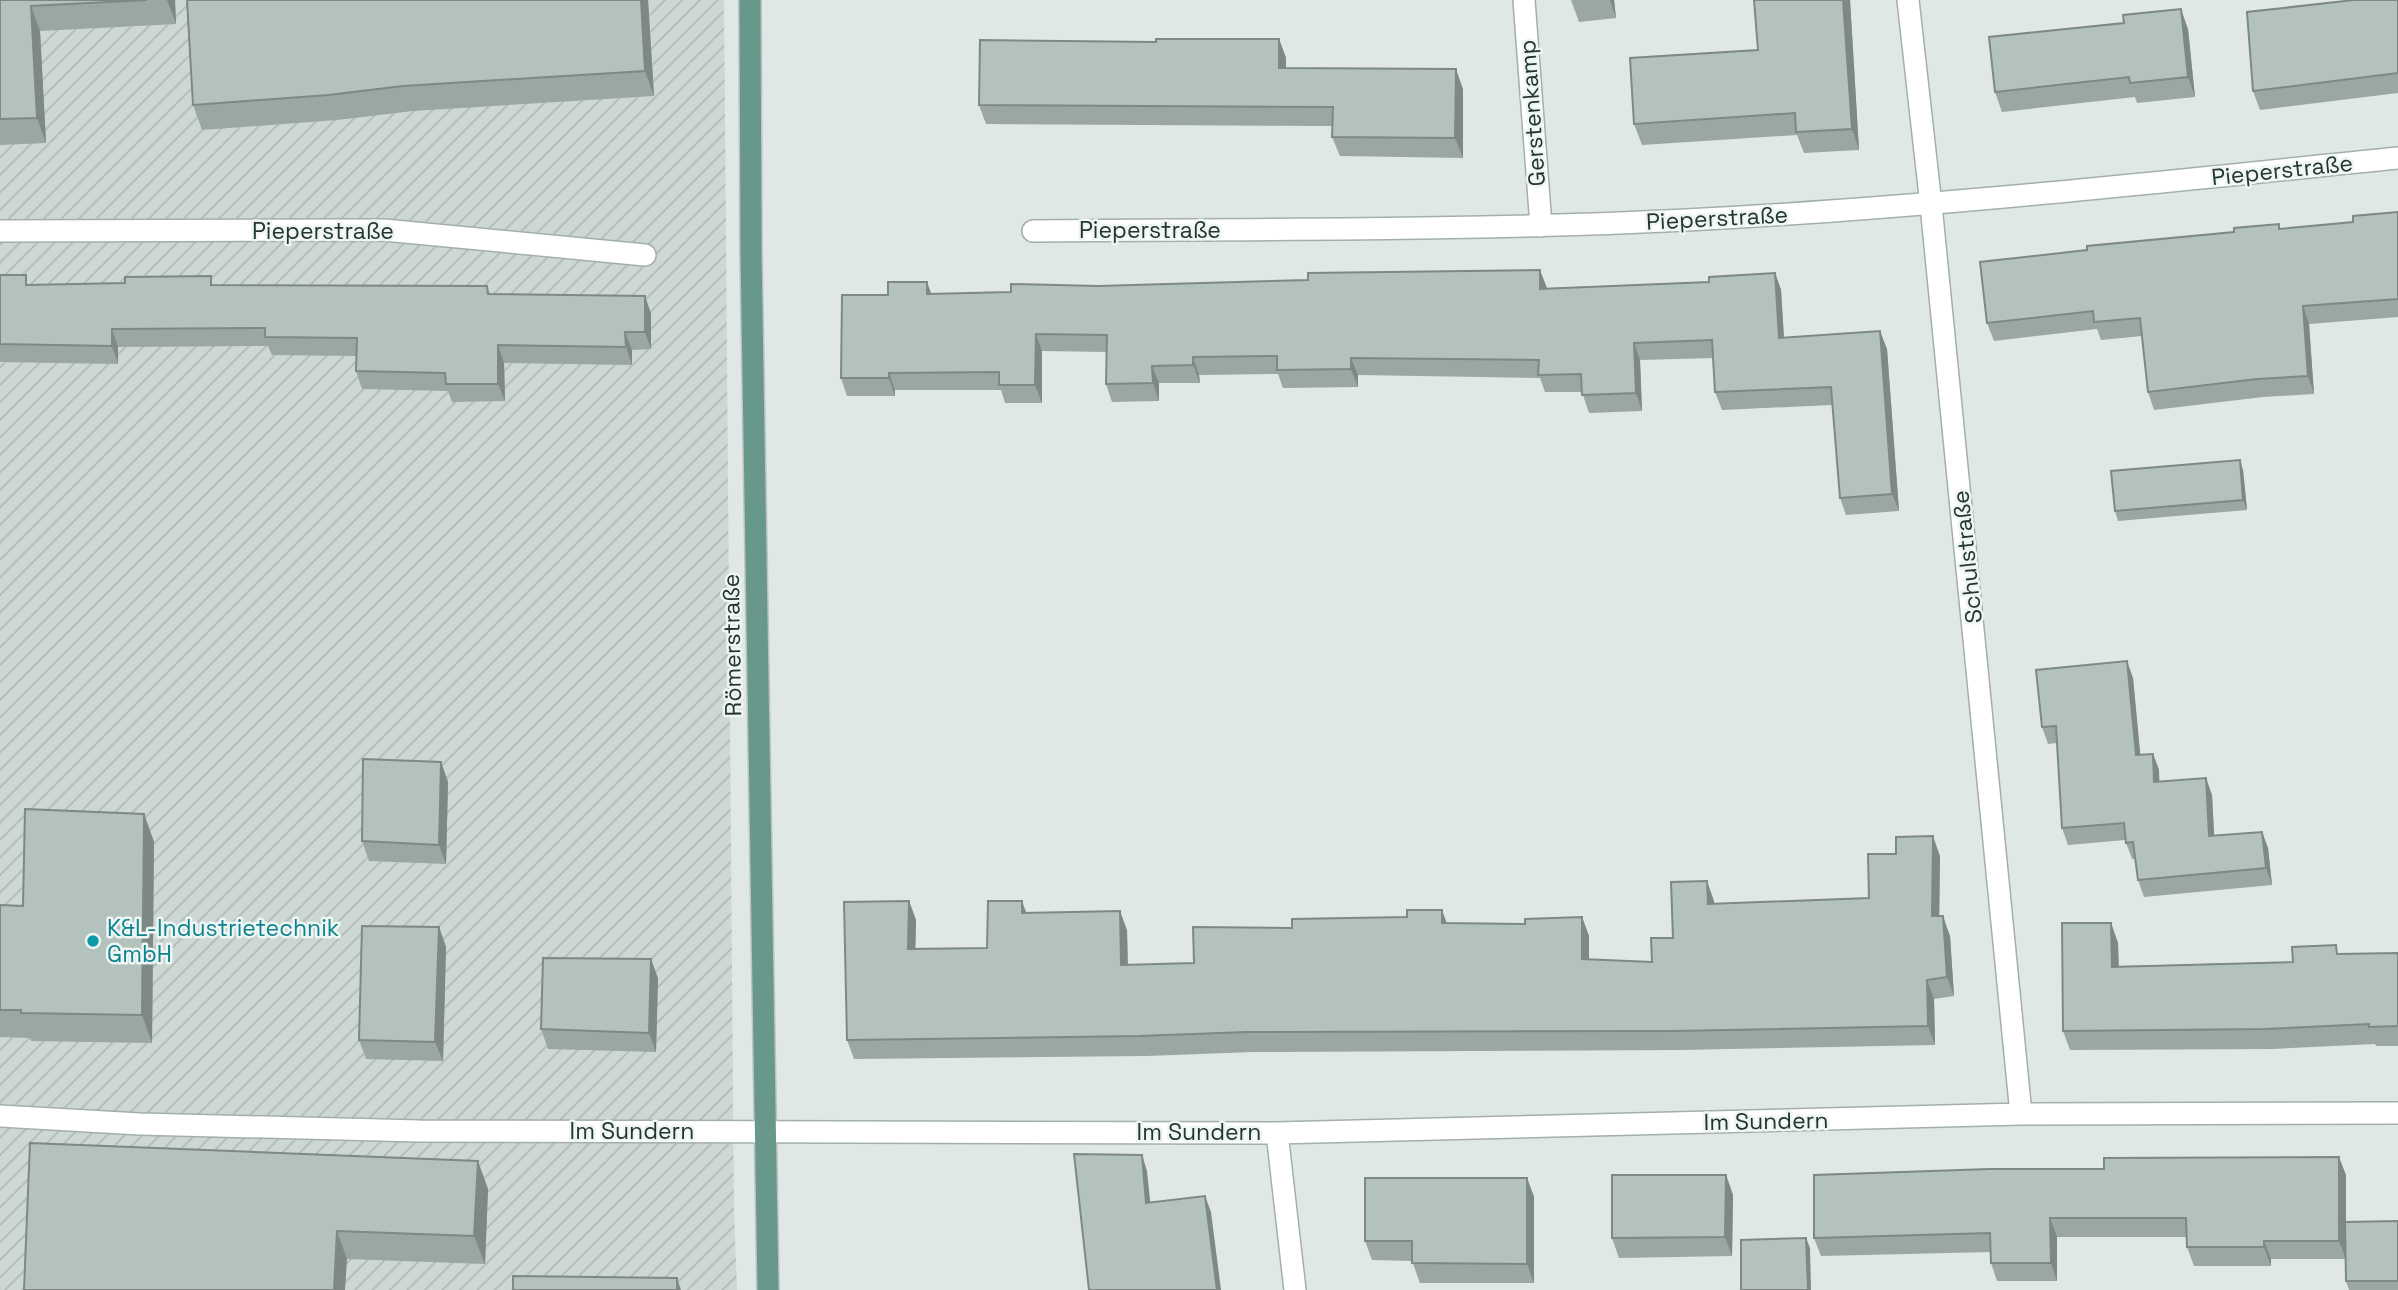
<svg xmlns="http://www.w3.org/2000/svg" width="2398" height="1290" viewBox="0 0 2398 1290" font-family="'Space Grotesk',sans-serif">
  <style>
    .industrial { fill: url(#industrial-furrows) }
    .lines { fill: none; stroke-linecap: round; stroke-linejoin: round }
    .minor-casing { stroke: #a3afaa; stroke-width: 24 }
    .major-casing { stroke: #bdc3c1; stroke-width: 24 }
    .minor { stroke: #fff; stroke-width: 21 }
    .major { stroke: #68988c; stroke-width: 21 }
    .wall { fill: #9ba7a3 }
    .shaded-wall { fill: #7e8884 }
    .building { fill: #b4c2bd; stroke: #7e8884; stroke-width: 2 }
    .culture-dot { fill: #0f9aa8; stroke: #eef5f2; stroke-width: 2.5 }
    .labels { text-anchor: middle; stroke-width: 5; stroke-linejoin: round; paint-order: stroke }
    .street-label { font-size: 23px; fill: #223630; stroke: #eef5f2 }
    .culture-label { font-size: 23px; fill: #0d838f; stroke: #eef5f2; text-anchor: start }
  </style>
  <defs>
    <pattern id="industrial-furrows" width="10" height="10" patternUnits="userSpaceOnUse" patternTransform="scale(1.75)"><rect width="10" height="10" fill="#cdd7d3"/><path d="M-1 1l2-2M0 10L10 0M9 11l2-2" fill="none" stroke="#b0b9b5"/></pattern>
  </defs>
  <rect width="100%" height="100%" fill="#dfe8e4"/>
  <path class="industrial" d="M 0,0 L 724,0 L 734,1212 L 737,1290 L 0,1290 Z"/>
  <g class="lines">
    <defs>
      <path id="minor" d="M 1524,0 L 1541,226
        M 1908,0 L 1931,205 L 2021,1114
        M 0,231 L 384,230 L 645,255
        M 1033,231 C 1251,229 1469,231 1686,220 C 1924,208 2161,182 2398,158
        M 0,1116 L 140,1124 L 419,1131 L 1277,1133 L 2021,1114 L 2398,1113
        M 1277,1133 L 1295,1290"/>
      <path id="major" d="M 750,0 L 751,252 L 768,1290"/>
    </defs>
    <use href="#minor" class="minor-casing"/>
    <use href="#major" class="major-casing"/>
    <use href="#minor" class="minor"/>
    <use href="#major" class="major"/>
  </g>
  <path class="wall" d="M 0,0 L 175,0 L 176,24 L 40,31 L 46,143 L 0,145 Z
    M 648,0 L 654,96 L 413,111 L 337,120 L 202,130 L 193,105 Z
    M 1571,0 L 1614,0 L 1616,18 L 1579,22 Z
    M 1754,0 L 1850,0 L 1859,150 L 1804,153 L 1797,135 L 1642,145 L 1634,124 L 1758,50 Z
    M 2398,0 L 2398,93 L 2260,110 L 2253,91 Z
    M 2188,29 L 2195,97 L 2137,103 L 2135,97 L 2002,112 L 1995,92 Z
    M 1279,39 L 1286,58 L 1286,68 L 1463,89 L 1463,158 L 1340,156 L 1332,137 L 1333,126 L 986,124 L 979,105 L 1156,42 Z
    M 2398,212 L 2398,317 L 2309,324 L 2314,394 L 2263,397 L 2154,410 L 2148,392 L 2142,336 L 2101,340 L 2097,329 L 1994,341 L 1987,323 L 2234,232 L 2279,224 L 2280,229 L 2353,222 Z
    M 1775,273 L 1781,290 L 1784,338 L 1887,349 L 1899,511 L 1846,515 L 1840,498 L 1832,405 L 1722,410 L 1715,392 L 1713,358 L 1640,360 L 1642,411 L 1589,413 L 1582,392 L 1545,392 L 1540,378 L 1358,375 L 1358,387 L 1283,388 L 1278,374 L 1199,375 L 1200,383 L 1159,383 L 1159,401 L 1112,402 L 1106,384 L 1106,352 L 1042,351 L 1042,403 L 1005,403 L 1001,390 L 895,390 L 895,396 L 847,396 L 841,378 L 888,295 L 927,282 L 931,294 L 1011,292 L 1098,286 L 1547,288 L 1709,282 Z
    M 0,275 L 30,285 L 487,286 L 490,294 L 645,296 L 651,314 L 651,349 L 632,350 L 632,365 L 504,363 L 505,401 L 452,402 L 448,391 L 362,389 L 356,371 L 356,356 L 272,355 L 268,346 L 118,347 L 118,364 L 0,362 Z
    M 2243,470 L 2247,510 L 2118,521 L 2115,511 Z
    M 2133,678 L 2140,755 L 2153,754 L 2159,770 L 2159,782 L 2212,795 L 2214,836 L 2262,832 L 2268,848 L 2272,885 L 2144,897 L 2138,880 L 2136,859 L 2132,859 L 2125,840 L 2068,845 L 2062,828 L 2057,743 L 2048,744 L 2042,727 Z
    M 441,762 L 448,782 L 446,864 L 369,861 L 362,841 Z
    M 144,814 L 154,842 L 152,1043 L 31,1041 L 30,1038 L 0,1037 L 0,905 L 23,906 Z
    M 1940,856 L 1939,916 L 1950,936 L 1954,996 L 1934,999 L 1935,1045 L 1680,1050 L 1254,1052 L 1146,1056 L 854,1059 L 847,1040 L 909,901 L 916,920 L 915,949 L 987,948 L 1027,913 L 1127,930 L 1128,965 L 1194,963 L 1292,928 L 1447,923 L 1525,924 L 1582,917 L 1589,936 L 1589,960 L 1652,962 L 1673,938 L 1714,901 L 1714,904 L 1869,898 Z
    M 2111,923 L 2118,943 L 2119,966 L 2293,962 L 2339,954 L 2398,953 L 2398,1046 L 2376,1046 L 2375,1044 L 2272,1049 L 2070,1050 L 2063,1031 Z
    M 439,927 L 446,947 L 443,1061 L 366,1059 L 359,1040 Z
    M 658,978 L 656,1052 L 548,1049 L 541,1029 Z
    M 1726,1175 L 1733,1195 L 1732,1256 L 1619,1258 L 1612,1238 Z
    M 2346,1175 L 2346,1222 L 2398,1221 L 2398,1290 L 2349,1290 L 2346,1281 L 2346,1259 L 2271,1259 L 2271,1266 L 2194,1266 L 2187,1247 L 2187,1237 L 2057,1237 L 2057,1281 L 1997,1281 L 1991,1263 L 1991,1252 L 1821,1256 L 1814,1238 Z
    M 1527,1178 L 1534,1197 L 1534,1283 L 1420,1283 L 1412,1261 L 1372,1260 L 1365,1241 Z
    M 488,1189 L 485,1264 L 347,1259 L 24,1290 Z"/>
  <path class="shaded-wall" d="M 167,0 L 175,0 L 176,24 Z
    M 641,0 L 648,0 L 654,96 L 645,71 Z
    M 1610,0 L 1614,0 L 1616,18 Z
    M 1843,0 L 1850,0 L 1859,150 L 1852,129 Z
    M 31,6 L 40,31 L 46,143 L 37,118 Z
    M 2181,9 L 2188,29 L 2195,97 L 2188,77 Z
    M 1279,39 L 1286,58 L 1286,87 L 1279,68 Z
    M 1456,69 L 1463,89 L 1463,158 L 1455,138 Z
    M 1540,270 L 1547,288 L 1540,289 Z
    M 1775,273 L 1781,290 L 1785,356 L 1779,338 Z
    M 927,282 L 933,299 L 927,294 Z
    M 645,296 L 651,314 L 651,349 L 645,332 Z
    M 2303,306 L 2309,324 L 2314,394 L 2308,376 Z
    M 112,329 L 118,347 L 118,364 L 112,346 Z
    M 1880,331 L 1887,349 L 1899,511 L 1892,494 Z
    M 625,332 L 632,350 L 632,365 L 626,347 Z
    M 1036,334 L 1042,351 L 1042,403 L 1035,385 Z
    M 1634,343 L 1640,360 L 1642,411 L 1636,393 Z
    M 498,345 L 504,363 L 505,401 L 498,384 Z
    M 1193,357 L 1199,375 L 1200,383 L 1193,365 Z
    M 1351,358 L 1358,375 L 1358,387 L 1351,369 Z
    M 1152,366 L 1159,383 L 1159,401 L 1153,383 Z
    M 889,373 L 895,390 L 895,396 L 889,378 Z
    M 2240,460 L 2243,470 L 2247,510 L 2243,500 Z
    M 2127,661 L 2133,678 L 2142,772 L 2136,755 Z
    M 2153,754 L 2159,770 L 2160,799 L 2154,782 Z
    M 441,762 L 448,782 L 446,864 L 439,845 Z
    M 2206,778 L 2212,795 L 2215,852 L 2209,836 Z
    M 144,814 L 154,842 L 152,1043 L 142,1015 Z
    M 2262,832 L 2268,848 L 2272,885 L 2266,868 Z
    M 1933,836 L 1940,856 L 1939,936 L 1932,916 Z
    M 1707,881 L 1714,901 L 1715,924 L 1708,904 Z
    M 909,901 L 916,920 L 915,968 L 908,949 Z
    M 1022,901 L 1029,920 L 1022,913 Z
    M 1442,910 L 1449,929 L 1442,923 Z
    M 1120,911 L 1127,930 L 1128,984 L 1121,965 Z
    M 1943,916 L 1950,936 L 1954,996 L 1947,977 Z
    M 1582,917 L 1589,936 L 1589,979 L 1582,959 Z
    M 2111,923 L 2118,943 L 2119,986 L 2112,967 Z
    M 439,927 L 446,947 L 443,1061 L 435,1042 Z
    M 651,959 L 658,978 L 656,1052 L 649,1033 Z
    M 1927,980 L 1934,999 L 1935,1045 L 1928,1026 Z
    M 1142,1155 L 1147,1171 L 1152,1219 L 1146,1203 Z
    M 2339,1157 L 2346,1175 L 2346,1259 L 2339,1241 Z
    M 478,1161 L 488,1189 L 485,1264 L 474,1236 Z
    M 1726,1175 L 1733,1195 L 1732,1256 L 1725,1237 Z
    M 1527,1178 L 1534,1197 L 1534,1283 L 1527,1264 Z
    M 1205,1196 L 1211,1212 L 1221,1290 L 1217,1290 Z
    M 2050,1218 L 2057,1237 L 2057,1281 L 2051,1263 Z
    M 337,1231 L 347,1259 L 345,1290 L 334,1290 Z
    M 1806,1238 L 1810,1248 L 1811,1290 L 1808,1290 Z
    M 2264,1241 L 2271,1259 L 2271,1266 L 2264,1247 Z
    M 677,1278 L 681,1290 L 677,1290 Z"/>
  <path class="building" d="M 0,0 L 147,0 L 31,6 L 37,118 L 0,119 Z
    M 187,0 L 641,0 L 645,71 L 403,86 L 328,95 L 193,105 Z
    M 1754,0 L 1843,0 L 1852,129 L 1796,132 L 1795,113 L 1634,124 L 1630,58 L 1758,50 Z
    M 2354,0 L 2398,0 L 2398,73 L 2253,91 L 2247,12 Z
    M 2181,9 L 2188,77 L 2130,83 L 2129,77 L 1995,92 L 1989,37 L 2124,23 L 2123,15 Z
    M 1156,39 L 1279,39 L 1279,68 L 1456,69 L 1455,138 L 1332,137 L 1333,107 L 979,105 L 980,40 L 1156,42 Z
    M 2398,212 L 2398,299 L 2303,306 L 2308,376 L 2257,379 L 2148,392 L 2140,318 L 2094,322 L 2093,311 L 1987,323 L 1980,262 L 2087,250 L 2087,246 L 2234,232 L 2234,228 L 2279,224 L 2279,229 L 2353,222 L 2353,216 Z
    M 1540,270 L 1540,289 L 1709,282 L 1709,277 L 1775,273 L 1779,338 L 1880,331 L 1892,494 L 1840,498 L 1831,387 L 1715,392 L 1712,340 L 1634,343 L 1636,393 L 1582,395 L 1581,374 L 1538,375 L 1539,360 L 1351,358 L 1351,369 L 1277,370 L 1277,356 L 1193,357 L 1193,365 L 1152,366 L 1153,383 L 1106,384 L 1107,335 L 1036,334 L 1035,385 L 999,385 L 999,372 L 889,373 L 889,378 L 841,378 L 842,295 L 888,295 L 888,282 L 927,282 L 927,294 L 1011,292 L 1011,284 L 1098,286 L 1308,280 L 1308,273 Z
    M 0,275 L 26,275 L 26,285 L 125,283 L 125,277 L 211,276 L 211,285 L 487,286 L 488,294 L 645,296 L 645,332 L 625,332 L 626,347 L 498,345 L 498,384 L 446,384 L 445,373 L 356,371 L 357,338 L 265,337 L 265,328 L 112,329 L 112,346 L 0,344 Z
    M 2240,460 L 2243,500 L 2115,511 L 2111,471 Z
    M 2127,661 L 2136,755 L 2153,754 L 2154,782 L 2206,778 L 2209,836 L 2262,832 L 2266,868 L 2138,880 L 2133,842 L 2126,843 L 2124,823 L 2062,828 L 2056,726 L 2042,727 L 2036,670 Z
    M 363,759 L 441,762 L 439,845 L 362,841 Z
    M 25,809 L 144,814 L 142,1015 L 21,1013 L 21,1010 L 0,1010 L 0,905 L 23,906 Z
    M 1933,836 L 1932,916 L 1943,916 L 1947,977 L 1927,980 L 1928,1026 L 1673,1031 L 1247,1032 L 1139,1036 L 847,1040 L 844,902 L 909,901 L 908,949 L 987,948 L 988,901 L 1022,901 L 1022,913 L 1120,911 L 1121,965 L 1194,963 L 1193,927 L 1292,928 L 1292,919 L 1407,917 L 1407,910 L 1442,910 L 1442,923 L 1525,924 L 1525,919 L 1582,917 L 1582,959 L 1652,962 L 1651,938 L 1673,938 L 1671,882 L 1707,881 L 1708,904 L 1869,898 L 1868,854 L 1896,854 L 1896,837 Z
    M 2062,923 L 2111,923 L 2112,967 L 2293,962 L 2292,947 L 2336,945 L 2337,954 L 2398,953 L 2398,1026 L 2369,1027 L 2369,1024 L 2265,1029 L 2063,1031 Z
    M 362,926 L 439,927 L 435,1042 L 359,1040 Z
    M 543,958 L 651,959 L 649,1033 L 541,1029 Z
    M 30,1143 L 478,1161 L 474,1236 L 337,1231 L 334,1290 L 24,1290 Z
    M 1074,1154 L 1142,1155 L 1146,1203 L 1205,1196 L 1217,1290 L 1089,1290 Z
    M 2339,1157 L 2339,1241 L 2264,1241 L 2264,1247 L 2187,1247 L 2186,1218 L 2050,1218 L 2051,1263 L 1991,1263 L 1990,1233 L 1814,1238 L 1814,1175 L 1990,1169 L 2104,1169 L 2104,1158 Z
    M 1612,1175 L 1726,1175 L 1725,1237 L 1612,1238 Z
    M 1365,1178 L 1527,1178 L 1527,1264 L 1412,1263 L 1412,1241 L 1365,1241 Z
    M 2398,1221 L 2398,1281 L 2346,1281 L 2345,1222 Z
    M 1806,1238 L 1808,1290 L 1741,1290 L 1741,1240 Z
    M 513,1276 L 677,1278 L 677,1290 L 513,1290 Z"/>
  <circle class="culture-dot" cx="93" cy="941" r="7"/>
  <g class="labels">
    <g class="street-label">
      <text transform="translate(1532 113) rotate(-94)" y="8">Gerstenkamp</text>
      <text transform="translate(2282 170) rotate(-6)" y="8">Pieperstraße</text>
      <text transform="translate(1717 218) rotate(-3)" y="8">Pieperstraße</text>
      <text x="1150" y="238">Pieperstraße</text>
      <text x="323" y="239">Pieperstraße</text>
      <text transform="translate(1967 557) rotate(-96)" y="8">Schulstraße</text>
      <text transform="translate(732 645) rotate(-91)" y="8">Römerstraße</text>
      <text transform="translate(1766 1121) rotate(-1)" y="8">Im Sundern</text>
      <text x="632" y="1139">Im Sundern</text>
      <text x="1199" y="1140">Im Sundern</text>
    </g>
    <g class="culture-label">
      <text x="107" y="936">K&amp;L-Industrietechnik<tspan x="107" dy="26">GmbH</tspan></text>
    </g>
  </g>
</svg>
